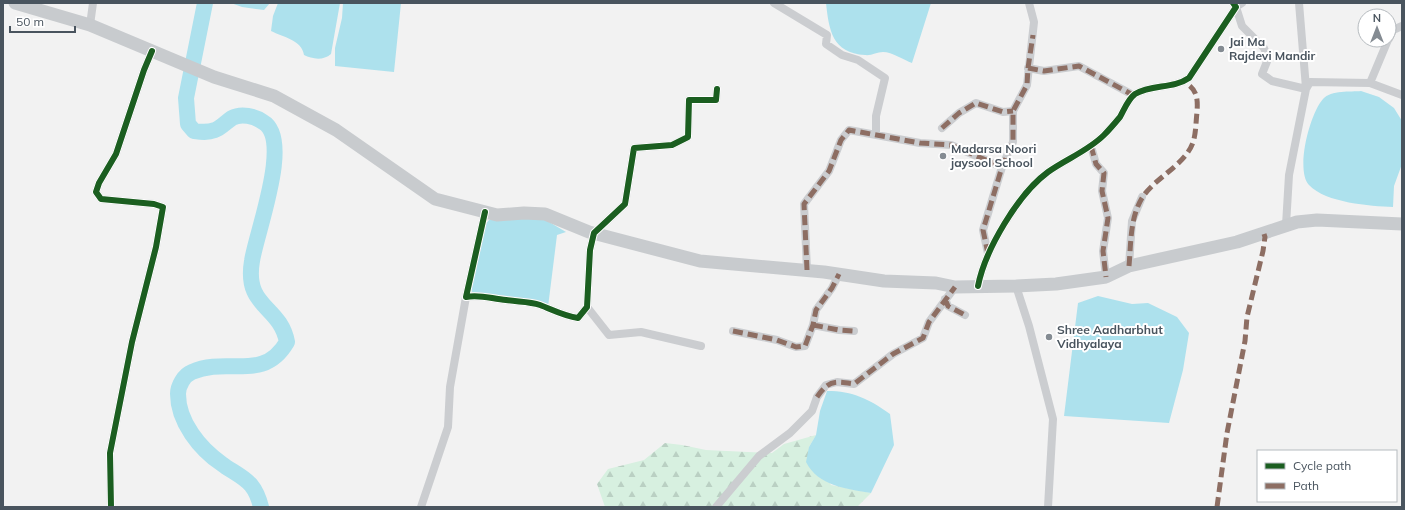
<svg xmlns="http://www.w3.org/2000/svg" width="1405" height="510" viewBox="0 0 1405 510" font-family="Mulish,sans-serif">
  <style>
    .forest { fill: url(#forest-firs) }
    .water { fill: #ade1ed }
    .lines { fill: none; stroke-linecap: round; stroke-linejoin: round }
    .river { stroke: #ade1ed; stroke-width: 16 }
    .minor { stroke: #cbcdd0; stroke-width: 8 }
    .primary { stroke: #c8cbce; stroke-width: 13 }
    .quiet { stroke: #8d6e63; stroke-width: 5; stroke-dasharray: 10 5; stroke-linecap: butt }
    .cycleway-casing { stroke: #fff; stroke-width: 8 }
    .cycleway { stroke: #1b5e20; stroke-width: 6 }
    .poi-dot { fill: #848b92; stroke: #fff; stroke-width: 1.5 }
    .labels { text-anchor: middle; stroke-width: 4; stroke-linejoin: round; paint-order: stroke }
    .poi-label { font-size: 12px; font-weight: bold; fill: #49545e; stroke: #fff; text-anchor: start }
  </style>
  <defs>
    <pattern id="forest-firs" width="22" height="20" patternUnits="userSpaceOnUse"><rect width="22" height="20" fill="#d7f0e0"/><path d="M5 1l3.5 6h-7zM16 11l3.5 6h-7z" fill="#bad0c3"/></pattern>
  </defs>
  <rect width="100%" height="100%" fill="#f2f2f2"/>
  <path class="forest" d="M 816,435 L 809,447 L 831,485 L 871,493 L 857,507 L 605,507 L 597,484 L 608,469 L 644,460 L 665,443 L 682,445 L 706,450 L 772,453 L 784,444 Z"/>
  <path class="water" d="M 231,3 L 270,3 L 264,10 L 242,7 Z
    M 278,3 L 340,3 L 331,54 C 323,61 312,59 304,55 C 302,40 283,37 271,31 L 273,16 Z
    M 343,3 L 401,3 L 394,72 L 335,66 L 335,48 L 342,18 Z
    M 826,3 L 931,3 L 912,63 C 904,60 892,52 883,52 C 877,52 871,56 865,55 C 832,53 829,30 826,3 Z
    M 1361,91 L 1379,97 L 1394,108 L 1402,121 L 1402,164 L 1394,186 L 1393,207 C 1370,206 1326,203 1309,185 C 1295,170 1310,113 1323,99 C 1331,90 1351,92 1361,91 Z
    M 539,216 L 566,232 L 557,235 L 548,307 L 507,296 L 472,292 L 471,288 L 484,226 L 489,220 Z
    M 1098,296 L 1132,304 L 1148,303 L 1177,317 L 1189,333 L 1183,370 L 1169,423 L 1064,416 L 1078,303 Z
    M 827,391 C 853,391 869,399 890,414 L 894,445 L 871,493 C 847,489 818,486 806,462 L 809,447 L 816,435 L 820,411 Z"/>
  <g class="lines">
    <path class="river" d="M 205,3 L 186,98 L 188,124 L 194,131 C 201,132 207,133 215,130 C 221,128 226,122 232,118 C 241,113 255,116 263,122 C 293,139 256,233 252,261 C 244,308 280,305 287,342 C 263,383 228,356 192,372 C 184,375 178,386 178,394 C 178,422 200,449 222,464 C 231,471 243,476 251,485 C 256,491 259,499 261,507"/>
    <path class="minor" d="M 774,3 L 827,35 L 826,44 L 842,55 L 858,60 L 885,78 L 876,116 L 876,134
      M 1242,3 L 1236,7 L 1242,26 L 1264,48 L 1268,59 L 1262,74 L 1272,81 L 1306,89 L 1289,175 L 1286,225
      M 1299,3 L 1306,88
      M 90,25 L 93,3
      M 1389,39 L 1393,30 L 1402,26
      M 1028,68 L 1044,71 L 1079,66 L 1133,95
      M 1370,83 L 1388,40
      M 1306,89 L 1310,82 L 1370,83 L 1402,95
      M 942,128 L 959,113 L 976,103 L 1003,112 L 1013,111
      M 1091,146 L 1096,164 L 1104,173 L 1102,191 L 1108,218 L 1103,251 L 1106,277
      M 485,212 L 466,297 C 480,294 492,299 506,300 C 518,302 529,301 540,305 C 553,310 564,316 578,318 L 587,307 L 590,250 L 594,233 L 625,204 L 634,148 L 672,145 L 688,137 L 689,100 L 716,100 L 717,89
      M 988,254 L 983,230 L 1002,167 L 1013,142 L 1013,111 L 1027,85 L 1034,22 L 1029,3
      M 1129,266 L 1132,221 L 1142,197
      M 807,270 L 804,204 L 829,171 L 841,140 L 849,130 L 920,143 L 951,145 L 1002,167
      M 978,286 C 985,250 1018,194 1048,172 C 1066,159 1088,151 1104,135 C 1109,130 1115,123 1120,117 C 1124,110 1128,99 1135,94 C 1152,84 1173,89 1189,78 L 1236,7 L 1233,3
      M 1016,286 L 1029,326 L 1053,419 L 1048,507
      M 945,299 L 948,306 L 965,315
      M 587,307 L 609,335 L 641,332 L 701,346
      M 813,325 L 839,330 L 854,331
      M 733,331 L 777,340 L 796,347 L 805,346 L 813,325 L 816,310 L 832,288 L 839,274
      M 111,507 L 110,453 L 132,342 L 156,247 L 163,207 L 154,204 L 101,199 L 96,192 L 99,183 L 116,154 L 144,70 L 152,51
      M 421,507 L 448,427 L 450,387 L 466,297
      M 716,507 L 759,456 L 790,433 L 812,411 L 817,397 L 826,385 L 837,382 L 854,384 L 893,354 L 923,338 L 929,322 L 955,287"/>
    <path class="primary" d="M 15,3 L 90,25 L 214,77 L 274,96 L 336,130 L 435,199 L 497,215 L 524,213 L 545,214 L 589,232 L 700,261 L 824,272 L 884,281 L 936,283 L 955,287 L 1016,286 L 1056,284 L 1106,277 L 1129,266 L 1237,242 L 1297,222 L 1317,220 L 1402,224"/>
    <path class="quiet" d="M 1028,68 L 1044,71 L 1079,66 L 1133,95
      M 942,128 L 959,113 L 976,103 L 1003,112 L 1013,111
      M 1091,146 L 1096,164 L 1104,173 L 1102,191 L 1108,218 L 1103,251 L 1106,277
      M 988,254 L 983,230 L 1002,167 L 1013,142 L 1013,111 L 1027,85 L 1028,68 L 1033,35
      M 1129,266 C 1131,243 1130,218 1142,198 C 1155,177 1188,164 1194,139 C 1196,130 1196,121 1197,112 C 1198,98 1197,89 1184,82
      M 807,270 L 804,204 L 829,171 L 841,140 L 849,130 L 920,143 L 951,145 L 1002,167
      M 945,299 L 948,306 L 965,315
      M 813,325 L 839,330 L 854,331
      M 733,331 L 777,340 L 796,347 L 805,346 L 813,325 L 816,310 L 832,288 L 839,274
      M 817,397 C 829,380 834,381 854,384 L 893,354 L 923,338 L 929,322 L 955,287
      M 1217,507 L 1227,433 L 1245,341 L 1247,317 L 1263,251 L 1265,237 L 1264,234"/>
    <defs>
      <path id="cycleway" d="M 485,212 L 466,297 C 480,294 492,299 506,300 C 518,302 529,301 540,305 C 553,310 564,316 578,318 L 587,307 L 590,250 L 594,233 L 625,204 L 634,148 L 672,145 L 688,137 L 689,100 L 716,100 L 717,89
        M 978,286 C 985,250 1018,194 1048,172 C 1066,159 1088,151 1104,135 C 1109,130 1115,123 1120,117 C 1124,110 1128,99 1135,94 C 1152,84 1173,89 1189,78 L 1236,7 L 1233,3
        M 111,507 L 110,453 L 132,342 L 156,247 L 163,207 L 154,204 L 101,199 L 96,192 L 99,183 L 116,154 L 144,70 L 152,51"/>
    </defs>
    <use href="#cycleway" class="cycleway-casing"/>
    <use href="#cycleway" class="cycleway"/>
  </g>
  <g class="poi-dot">
    <circle cx="1221" cy="49" r="4"/>
    <circle cx="943" cy="156" r="4"/>
    <circle cx="1049" cy="337" r="4"/>
  </g>
  <g class="labels">
    <g class="poi-label">
      <text x="1229" y="46">Jai Ma<tspan x="1229" dy="14">Rajdevi Mandir</tspan></text>
      <text x="951" y="153">Madarsa Noori<tspan x="951" dy="14">jaysool School</tspan></text>
      <text x="1057" y="334">Shree Aadharbhut<tspan x="1057" dy="14">Vidhyalaya</tspan></text>
    </g>
  </g>
  <rect width="1405" height="510" fill="none" stroke="#49545e" stroke-width="8"/>
  <rect x="1257" y="450" width="140" height="52" fill="#ffffff" stroke="#b6bbbf"/>
  <rect x="1265" y="463" width="20" height="6" fill="#1b5e20" stroke="#b6bbbf"/>
  <text x="1293" y="470" font-size="12" fill="#49545e">Cycle path</text>
  <rect x="1265" y="483" width="20" height="6" fill="#8d6e63" stroke="#b6bbbf"/>
  <text x="1293" y="490" font-size="12" fill="#49545e">Path</text>
  <g transform="translate(1377 28)"><circle r="19" fill="#ffffff" stroke="#b6bbbf"/>
  <path d="M0-3L7 15L0 10L-7 15Z" fill="#848b92"/>
  <text y="-6" font-size="11" font-weight="bold" text-anchor="middle" fill="#49545e">N</text>
  </g>
  <path d="M10 26v6h65v-6" fill="none" stroke="#49545e" stroke-width="2"/>
  <text x="16" y="26" font-size="12" fill="#49545e" stroke="#ffffff" stroke-width="3" paint-order="stroke">50 m</text>
</svg>
